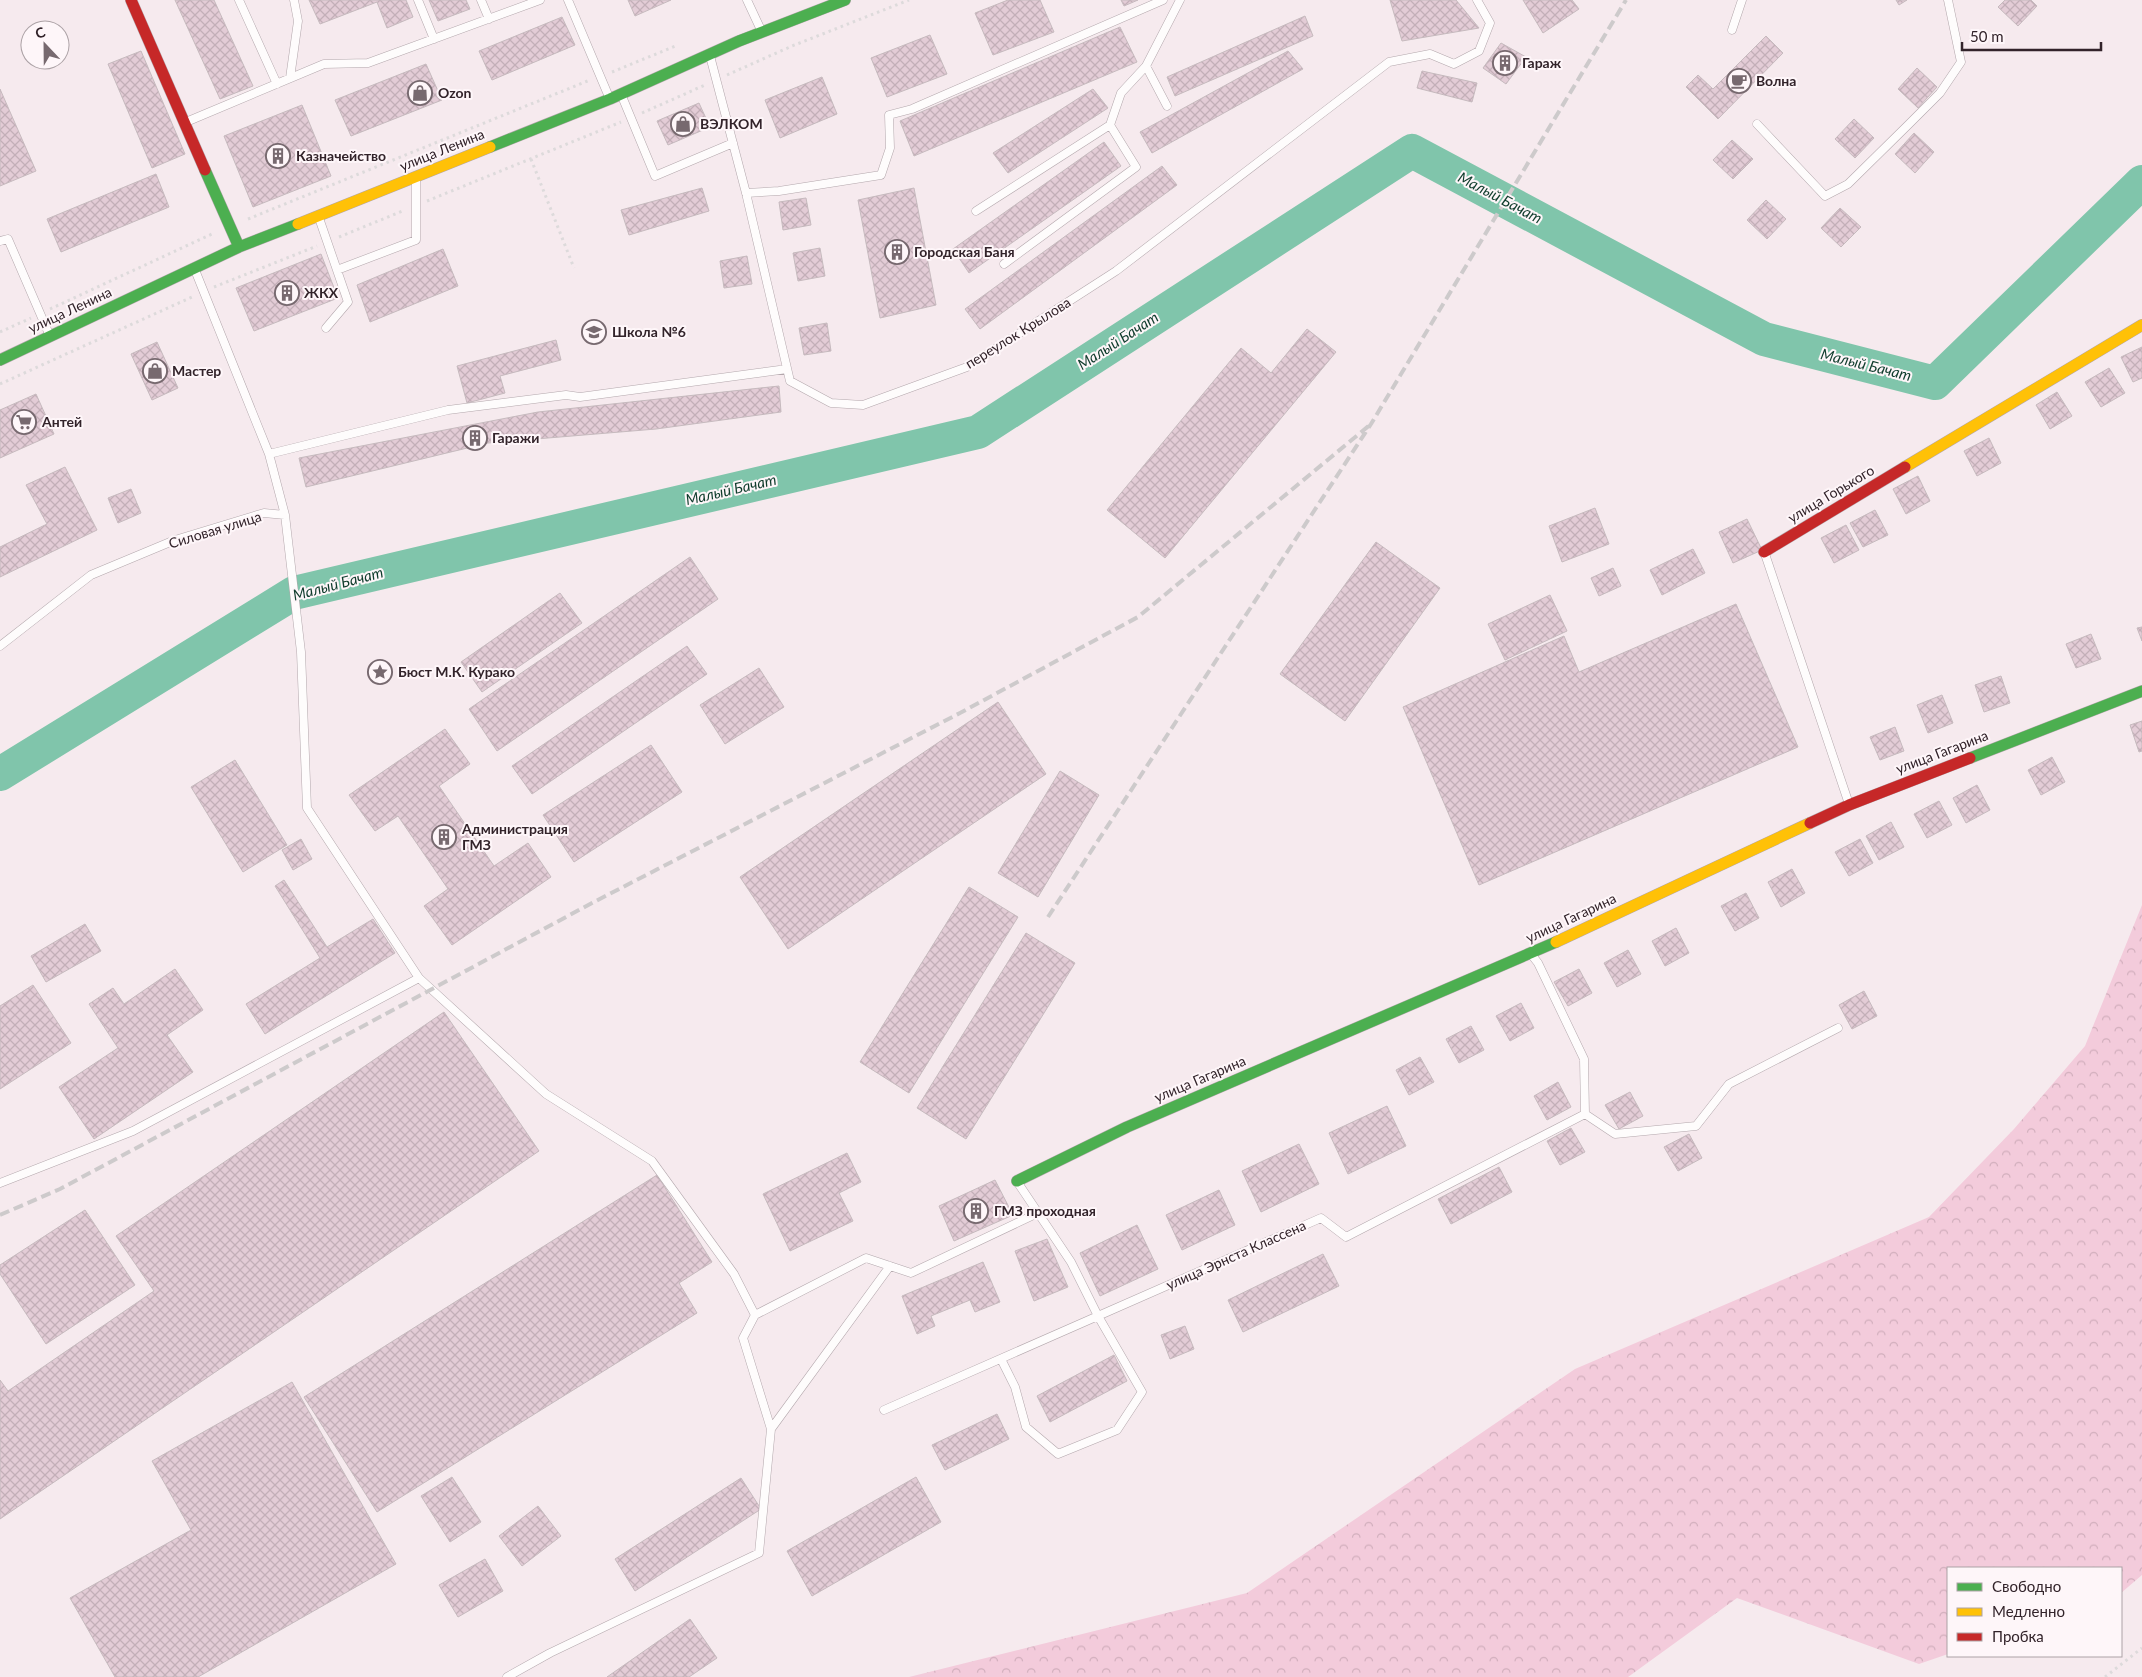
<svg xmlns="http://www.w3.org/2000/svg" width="2142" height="1677" viewBox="0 0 2142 1677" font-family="Lato,sans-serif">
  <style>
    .forest { fill: url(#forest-crowns) }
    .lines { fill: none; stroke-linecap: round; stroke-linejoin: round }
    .river { stroke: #80c5ab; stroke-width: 34 }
    .building { fill: url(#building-cross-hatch); stroke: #c6babe }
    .lane-casing { stroke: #b3a7ac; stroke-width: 9 }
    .fast-casing { stroke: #b3a7ac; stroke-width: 12 }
    .slow-casing { stroke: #b3a7ac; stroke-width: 12 }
    .jam-casing { stroke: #b3a7ac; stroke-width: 12 }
    .path { stroke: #dddadb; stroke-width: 3; stroke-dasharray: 2.5 4; stroke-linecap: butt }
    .lane { stroke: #fefcfc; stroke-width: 8 }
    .fast { stroke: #4caf50; stroke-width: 11 }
    .slow { stroke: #ffc107; stroke-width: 11 }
    .jam { stroke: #c62828; stroke-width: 11 }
    .rail { stroke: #cdcacb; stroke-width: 4; stroke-dasharray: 10 5; stroke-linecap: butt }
    .labels { text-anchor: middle; stroke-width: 4; stroke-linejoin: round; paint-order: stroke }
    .poi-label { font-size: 14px; font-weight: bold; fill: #32232a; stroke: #fef6f9; text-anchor: start }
    .street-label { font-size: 14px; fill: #32232a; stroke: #fef6f9 }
    .water-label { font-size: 15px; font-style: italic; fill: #0f3c2c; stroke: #fef6f9 }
  </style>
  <defs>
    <pattern id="forest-crowns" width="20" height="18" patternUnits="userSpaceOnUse" patternTransform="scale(1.25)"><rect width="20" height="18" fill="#f3cbdb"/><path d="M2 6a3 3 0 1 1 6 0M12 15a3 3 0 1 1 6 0" fill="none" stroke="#d1aebc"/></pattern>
    <pattern id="building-cross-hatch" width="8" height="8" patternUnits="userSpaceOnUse" patternTransform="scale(1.25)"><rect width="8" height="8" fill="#e3ccd6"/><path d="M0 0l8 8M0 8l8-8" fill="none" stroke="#c3afb8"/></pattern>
  </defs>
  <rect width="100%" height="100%" fill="#f6eaee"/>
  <path class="forest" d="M 2142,905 L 2142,1575 L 2121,1593 L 2121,1568 L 1948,1568 L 1948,1654 L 1919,1664 L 1737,1598 L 1628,1677 L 909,1677 L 1247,1593 L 1575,1369 L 1929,1217 L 2014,1129 L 2085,1046 Z"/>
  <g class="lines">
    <path class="river" d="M 0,774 L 294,593 L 978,432 L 1412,151 L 1764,339 L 1935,383 L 2142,182"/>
  </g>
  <path class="building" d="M 175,0 L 214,0 L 253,86 L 220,99 Z
    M 309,0 L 406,0 L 413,17 L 387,28 L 377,2 L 320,24 Z
    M 429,0 L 466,0 L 470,9 L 438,21 Z
    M 628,0 L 671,0 L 635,16 Z
    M 1008,0 L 1040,0 L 1054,32 L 993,55 L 975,13 Z
    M 1121,0 L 1138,0 L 1124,6 Z
    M 1390,0 L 1456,0 L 1479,28 L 1402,41 Z
    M 1523,0 L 1572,0 L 1579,9 L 1543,33 Z
    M 1896,0 L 1907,0 L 1899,5 Z
    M 2005,0 L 2031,0 L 2037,6 L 2018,26 L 1998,7 Z
    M 1305,16 L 1313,36 L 1175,96 L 1167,77 Z
    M 562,17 L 575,45 L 492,80 L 479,51 Z
    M 1120,27 L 1137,62 L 914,156 L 900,121 Z
    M 930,35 L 947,74 L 887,97 L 871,58 Z
    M 1766,36 L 1783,53 L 1718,119 L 1686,87 L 1698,75 L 1713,89 Z
    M 1501,43 L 1526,57 L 1506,84 L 1483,68 Z
    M 141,51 L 185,154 L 152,168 L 108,64 Z
    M 1288,51 L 1303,69 L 1152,153 L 1140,132 Z
    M 426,64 L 442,100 L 351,136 L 335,100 Z
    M 1917,68 L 1937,87 L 1918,108 L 1898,89 Z
    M 1422,71 L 1477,83 L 1472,102 L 1417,88 Z
    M 822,77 L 837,114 L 780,138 L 765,100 Z
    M 0,89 L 36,171 L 0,186 Z
    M 1093,89 L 1108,108 L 1008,173 L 993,153 Z
    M 699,103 L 710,127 L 668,145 L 657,121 Z
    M 302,105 L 331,176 L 253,207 L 224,136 Z
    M 1854,119 L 1874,138 L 1855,158 L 1835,139 Z
    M 1914,133 L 1934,152 L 1915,173 L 1895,154 Z
    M 1732,140 L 1753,159 L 1733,179 L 1713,160 Z
    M 1104,142 L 1121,166 L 969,273 L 953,249 Z
    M 1162,166 L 1177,185 L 980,329 L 965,309 Z
    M 156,174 L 169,207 L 61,252 L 47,219 Z
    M 702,188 L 709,211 L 629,235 L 621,210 Z
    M 914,188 L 936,305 L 880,318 L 858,200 Z
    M 806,198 L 811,225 L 783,230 L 779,202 Z
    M 1766,200 L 1786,219 L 1767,239 L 1747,220 Z
    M 1840,208 L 1861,227 L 1841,247 L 1821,228 Z
    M 820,248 L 825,276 L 798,281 L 793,253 Z
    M 443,249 L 458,286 L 370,322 L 357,285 Z
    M 321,254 L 338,298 L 254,331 L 236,288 Z
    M 747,256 L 752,284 L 724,288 L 720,261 Z
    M 827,323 L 831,351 L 804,355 L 799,328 Z
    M 1307,329 L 1336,352 L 1165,558 L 1107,510 L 1241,348 L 1271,373 Z
    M 556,340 L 561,360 L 500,376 L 505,393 L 467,403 L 457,366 Z
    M 157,342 L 178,388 L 152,400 L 131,354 Z
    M 2142,347 L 2142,378 L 2133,382 L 2121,357 Z
    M 2109,368 L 2125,393 L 2101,407 L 2085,382 Z
    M 779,386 L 781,412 L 656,429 L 488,443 L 306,487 L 299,458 L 538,412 Z
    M 2057,392 L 2072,416 L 2050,429 L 2036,405 Z
    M 36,394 L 54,434 L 0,458 L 0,410 Z
    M 1989,438 L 2001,463 L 1977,476 L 1964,451 Z
    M 65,467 L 97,530 L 0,577 L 0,547 L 47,524 L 26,485 Z
    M 1918,476 L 1930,501 L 1906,514 L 1893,489 Z
    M 131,489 L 141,513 L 118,523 L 108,498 Z
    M 1595,508 L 1609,544 L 1562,562 L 1549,526 Z
    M 1875,510 L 1888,535 L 1863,547 L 1850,523 Z
    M 1747,519 L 1762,550 L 1733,563 L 1719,532 Z
    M 1846,525 L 1859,550 L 1834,563 L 1821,538 Z
    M 1376,542 L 1440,588 L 1345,721 L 1280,674 Z
    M 1693,549 L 1705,573 L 1662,595 L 1650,570 Z
    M 690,557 L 718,599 L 497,751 L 469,709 Z
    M 1613,568 L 1621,586 L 1599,596 L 1591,578 Z
    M 560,593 L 582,623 L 482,692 L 461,662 Z
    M 1550,595 L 1567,631 L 1505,660 L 1488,624 Z
    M 1736,604 L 1798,747 L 1479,885 L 1403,707 L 1564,636 L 1579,672 Z
    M 2142,627 L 2142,641 L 2137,628 Z
    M 2091,634 L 2101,659 L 2076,668 L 2066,644 Z
    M 687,646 L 707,674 L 532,794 L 512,766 Z
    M 759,668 L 784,707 L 725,744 L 700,705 Z
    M 2001,676 L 2010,703 L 1984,712 L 1975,685 Z
    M 1942,695 L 1953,723 L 1928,733 L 1917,705 Z
    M 998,702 L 1046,774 L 788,949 L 740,877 Z
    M 2142,721 L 2142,751 L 2139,752 L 2130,725 Z
    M 1895,727 L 1904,751 L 1880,760 L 1870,737 Z
    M 445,729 L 470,764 L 439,786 L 494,866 L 528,843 L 551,877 L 452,945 L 424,906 L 448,889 L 398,816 L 375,831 L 349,795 Z
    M 651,745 L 682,792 L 574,862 L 543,815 Z
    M 2052,757 L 2065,782 L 2041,795 L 2028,770 Z
    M 235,760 L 287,845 L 243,872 L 191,787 Z
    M 1060,771 L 1099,795 L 1038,897 L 998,873 Z
    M 1977,785 L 1990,810 L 1966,823 L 1953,798 Z
    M 1939,801 L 1952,825 L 1927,838 L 1914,814 Z
    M 1891,822 L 1904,847 L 1879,860 L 1866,836 Z
    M 301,839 L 312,859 L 293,870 L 282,850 Z
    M 1860,839 L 1873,863 L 1849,876 L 1835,852 Z
    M 1792,869 L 1805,893 L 1781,907 L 1768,882 Z
    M 284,880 L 327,947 L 373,919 L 395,953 L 265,1034 L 246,1004 L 320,958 L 275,886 Z
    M 969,887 L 1018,917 L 909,1093 L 860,1062 Z
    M 1746,893 L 1759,918 L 1735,931 L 1721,906 Z
    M 85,924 L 101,951 L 46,982 L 31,956 Z
    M 1676,928 L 1689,953 L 1665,966 L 1652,941 Z
    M 1026,933 L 1075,963 L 966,1139 L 917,1108 Z
    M 1628,950 L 1641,974 L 1617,987 L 1604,963 Z
    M 175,969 L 203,1010 L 167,1035 L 193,1072 L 94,1139 L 59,1087 L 118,1048 L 89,1004 L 113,988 L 124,1004 Z
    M 1579,969 L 1592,993 L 1568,1006 L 1554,982 Z
    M 33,985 L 71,1043 L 0,1089 L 0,1006 Z
    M 1864,991 L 1877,1016 L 1852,1029 L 1839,1005 Z
    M 1521,1003 L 1534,1028 L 1510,1041 L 1496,1016 Z
    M 444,1012 L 539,1151 L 0,1519 L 0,1380 L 8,1391 L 154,1291 L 116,1236 Z
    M 1471,1026 L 1484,1050 L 1459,1063 L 1446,1039 Z
    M 1420,1057 L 1434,1082 L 1409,1095 L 1396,1070 Z
    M 1558,1082 L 1571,1107 L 1547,1120 L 1534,1096 Z
    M 1630,1092 L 1643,1116 L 1619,1129 L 1605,1105 Z
    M 1387,1106 L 1406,1146 L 1348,1174 L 1329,1133 Z
    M 1571,1128 L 1585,1152 L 1560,1165 L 1547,1141 Z
    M 1689,1134 L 1702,1158 L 1678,1171 L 1664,1147 Z
    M 1299,1144 L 1319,1184 L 1261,1212 L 1242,1171 Z
    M 847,1153 L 861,1182 L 839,1193 L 853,1221 L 790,1251 L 763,1194 Z
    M 1499,1167 L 1512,1192 L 1451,1224 L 1438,1199 Z
    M 657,1175 L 712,1262 L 679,1283 L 697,1313 L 377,1512 L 304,1397 Z
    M 995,1180 L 1013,1215 L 954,1241 L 939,1206 Z
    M 1219,1190 L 1235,1225 L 1182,1250 L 1166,1215 Z
    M 85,1210 L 135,1285 L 46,1344 L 0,1274 L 0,1265 Z
    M 1137,1225 L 1158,1269 L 1100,1296 L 1080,1253 Z
    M 1047,1239 L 1068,1287 L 1034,1301 L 1015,1251 Z
    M 1323,1254 L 1339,1286 L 1243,1332 L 1228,1300 Z
    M 983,1262 L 1000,1302 L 975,1312 L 970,1300 L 931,1316 L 935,1326 L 917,1334 L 902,1296 Z
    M 1185,1326 L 1194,1349 L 1170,1359 L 1161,1335 Z
    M 1114,1355 L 1127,1381 L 1050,1422 L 1037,1396 Z
    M 292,1382 L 396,1564 L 198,1677 L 115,1677 L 70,1598 L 191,1530 L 152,1461 Z
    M 997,1414 L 1009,1439 L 945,1470 L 932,1445 Z
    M 452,1477 L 481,1522 L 450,1542 L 421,1496 Z
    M 916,1477 L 941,1522 L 812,1596 L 787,1551 Z
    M 741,1478 L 761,1509 L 635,1591 L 615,1559 Z
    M 538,1506 L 561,1536 L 522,1566 L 499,1536 Z
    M 485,1559 L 503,1591 L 458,1617 L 439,1585 Z
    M 690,1619 L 717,1658 L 689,1677 L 607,1677 Z"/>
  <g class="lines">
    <defs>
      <path id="lane" d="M 239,0 L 277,84
        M 418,0 L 434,39
        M 481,0 L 489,19
        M 568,0 L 609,97
        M 747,0 L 761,30
        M 1732,30 L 1742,0
        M 710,56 L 746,193 L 790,381 L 831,403 L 863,405 L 967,367 L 1116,271 L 1389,62 L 1430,54 L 1454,64 L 1479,51 L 1490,23 L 1477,0
        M 1146,66 L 1167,106
        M 290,78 L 298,21 L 294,0
        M 621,94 L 655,176 L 733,143
        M 186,122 L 324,64 L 368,63 L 540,0
        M 1757,124 L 1825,196 L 1848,184 L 1909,124 L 1940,93 L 1961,62 L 1948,0
        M 746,193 L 779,191 L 881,175 L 890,148 L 889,115 L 912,109 L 1163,0
        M 976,211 L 1110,125 L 1121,93 L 1146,66 L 1180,0
        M 319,218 L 348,302 L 326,328
        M 0,241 L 8,239 L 49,334
        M 1004,264 L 1136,167 L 1110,125
        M 337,270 L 416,240 L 416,179
        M 269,454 L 448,410 L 566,395 L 580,397 L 787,369
        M 1765,554 L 1849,804
        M 0,646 L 91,575 L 175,540 L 264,513 L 285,515 L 269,454 L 195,270
        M 419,978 L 546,1094 L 652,1161 L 734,1274 L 755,1315 L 866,1258 L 911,1273 L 1038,1213
        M 1585,1114 L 1615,1134 L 1696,1126 L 1729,1084 L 1838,1028
        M 0,1183 L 133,1131 L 419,978 L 307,808 L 301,652 L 285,515
        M 755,1315 L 743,1338 L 771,1429 L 890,1266
        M 1001,1359 L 1015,1387 L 1026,1427 L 1058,1454 L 1117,1430 L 1142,1392 L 1098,1316 L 1071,1262 L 1018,1183
        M 884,1410 L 1321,1218 L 1346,1237 L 1585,1114 L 1584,1059 L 1538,963 L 1531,954
        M 507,1677 L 550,1653 L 759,1553 L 771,1429"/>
      <path id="fast" d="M 490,147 L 610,99 L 739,41 L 845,0
        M 205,170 L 239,247
        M 0,360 L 239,247 L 298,224
        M 1970,758 L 2142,691
        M 1017,1181 L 1127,1127 L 1556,942"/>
      <path id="slow" d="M 298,224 L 490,147
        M 1905,467 L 2142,325
        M 1556,942 L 1810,823"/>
      <path id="jam" d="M 131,0 L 205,170
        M 1764,552 L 1905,467
        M 1810,823 L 1849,805 L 1970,758"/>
    </defs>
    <use href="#lane" class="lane-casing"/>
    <use href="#fast" class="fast-casing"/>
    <use href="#slow" class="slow-casing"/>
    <use href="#jam" class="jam-casing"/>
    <path class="path" d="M 612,72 L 678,45
      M 727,75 L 792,46 L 909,0
      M 642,113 L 705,85
      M 531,159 L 574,268
      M 427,201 L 621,122
      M 248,219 L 590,80
      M 339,237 L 405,210
      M 214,287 L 317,246
      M 50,309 L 212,234
      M 0,332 L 31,318
      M 0,384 L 192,297
      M 2105,1677 L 2142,1648"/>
    <use href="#lane" class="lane"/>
    <use href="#fast" class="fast"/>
    <use href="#slow" class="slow"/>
    <use href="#jam" class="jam"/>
    <path class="rail" d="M 1048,917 L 1371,424 L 1626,0
      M 0,1215 L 60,1189 L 592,903 L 960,713 L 1138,617 L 1371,424"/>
  </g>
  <defs>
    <symbol id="building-ring" viewBox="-11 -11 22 22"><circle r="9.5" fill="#fef6f9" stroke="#77696f" stroke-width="1.5"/><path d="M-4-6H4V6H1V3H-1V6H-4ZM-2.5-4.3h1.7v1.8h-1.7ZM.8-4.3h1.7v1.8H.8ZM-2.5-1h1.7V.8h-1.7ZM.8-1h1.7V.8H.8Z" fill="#77696f"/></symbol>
    <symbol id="cafe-ring" viewBox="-11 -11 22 22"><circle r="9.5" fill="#fef6f9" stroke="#77696f" stroke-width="1.5"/><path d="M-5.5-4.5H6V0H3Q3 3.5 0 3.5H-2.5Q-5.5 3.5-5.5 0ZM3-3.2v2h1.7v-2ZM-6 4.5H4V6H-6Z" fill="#77696f"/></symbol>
    <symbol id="shop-ring" viewBox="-11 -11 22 22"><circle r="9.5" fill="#fef6f9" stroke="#77696f" stroke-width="1.5"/><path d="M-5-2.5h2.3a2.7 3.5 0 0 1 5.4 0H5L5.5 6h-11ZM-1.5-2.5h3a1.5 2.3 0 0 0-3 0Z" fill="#77696f"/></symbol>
    <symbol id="school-ring" viewBox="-11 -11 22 22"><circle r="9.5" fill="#fef6f9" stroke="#77696f" stroke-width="1.5"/><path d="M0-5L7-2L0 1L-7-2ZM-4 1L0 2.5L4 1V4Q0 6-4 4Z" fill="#77696f"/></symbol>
    <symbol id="supermarket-ring" viewBox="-11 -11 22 22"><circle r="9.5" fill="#fef6f9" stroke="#77696f" stroke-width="1.5"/><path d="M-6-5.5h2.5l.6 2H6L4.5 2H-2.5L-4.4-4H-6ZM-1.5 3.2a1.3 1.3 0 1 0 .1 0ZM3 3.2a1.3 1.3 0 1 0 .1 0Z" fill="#77696f"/></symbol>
    <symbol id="sight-ring" viewBox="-11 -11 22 22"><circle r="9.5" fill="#fef6f9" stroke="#77696f" stroke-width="1.5"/><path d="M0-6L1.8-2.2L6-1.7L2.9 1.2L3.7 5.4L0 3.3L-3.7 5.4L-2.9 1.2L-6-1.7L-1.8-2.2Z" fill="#77696f"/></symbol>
  </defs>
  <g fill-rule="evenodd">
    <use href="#building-ring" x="1491" y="49" width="28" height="28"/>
    <use href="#cafe-ring" x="1725" y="67" width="28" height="28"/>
    <use href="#shop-ring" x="406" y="79" width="28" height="28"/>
    <use href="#shop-ring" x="669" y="110" width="28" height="28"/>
    <use href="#building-ring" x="264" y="142" width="28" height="28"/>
    <use href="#building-ring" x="883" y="238" width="28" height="28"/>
    <use href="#building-ring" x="273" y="279" width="28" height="28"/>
    <use href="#school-ring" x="580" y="318" width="28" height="28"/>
    <use href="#shop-ring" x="141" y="357" width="28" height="28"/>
    <use href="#supermarket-ring" x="10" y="408" width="28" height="28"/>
    <use href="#building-ring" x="461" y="424" width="28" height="28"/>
    <use href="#sight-ring" x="366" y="658" width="28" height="28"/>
    <use href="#building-ring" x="430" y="823" width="28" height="28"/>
    <use href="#building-ring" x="962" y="1197" width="28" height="28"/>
  </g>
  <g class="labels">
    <g class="poi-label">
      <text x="1522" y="68">Гараж</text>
      <text x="1756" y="86">Волна</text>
      <text x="438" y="98">Ozon</text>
      <text x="700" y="129">ВЭЛКОМ</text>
      <text x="296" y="161">Казначейство</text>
      <text x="914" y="257">Городская Баня</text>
      <text x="304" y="298">ЖКХ</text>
      <text x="612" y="337">Школа №6</text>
      <text x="172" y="376">Мастер</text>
      <text x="42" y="427">Антей</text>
      <text x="492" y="443">Гаражи</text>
      <text x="398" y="677">Бюст М.К. Курако</text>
      <text x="462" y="834">Администрация<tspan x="462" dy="16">ГМЗ</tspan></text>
      <text x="994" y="1216">ГМЗ проходная</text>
    </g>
    <g class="street-label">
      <text transform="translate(442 150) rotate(-22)" y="5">улица Ленина</text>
      <text transform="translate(70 310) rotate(-25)" y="5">улица Ленина</text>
      <text transform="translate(1018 333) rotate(-32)" y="5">переулок Крылова</text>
      <text transform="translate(1831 494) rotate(-31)" y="5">улица Горького</text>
      <text transform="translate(215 530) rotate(-17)" y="5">Силовая улица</text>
      <text transform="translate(1942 752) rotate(-21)" y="5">улица Гагарина</text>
      <text transform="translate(1571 918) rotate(-25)" y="5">улица Гагарина</text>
      <text transform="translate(1200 1079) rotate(-23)" y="5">улица Гагарина</text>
      <text transform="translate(1236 1255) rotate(-24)" y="5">улица Эрнста Классена</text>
    </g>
    <g class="water-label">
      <text transform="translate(1500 198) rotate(28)" y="5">Малый Бачат</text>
      <text transform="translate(1118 341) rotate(-33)" y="5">Малый Бачат</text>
      <text transform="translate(1866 365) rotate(14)" y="5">Малый Бачат</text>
      <text transform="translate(731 490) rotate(-13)" y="5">Малый Бачат</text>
      <text transform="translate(338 584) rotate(-15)" y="5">Малый Бачат</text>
    </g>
  </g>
  <rect x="1947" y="1567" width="175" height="90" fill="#fef6f9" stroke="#aca2a6"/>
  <rect x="1957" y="1583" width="25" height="8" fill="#4caf50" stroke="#aca2a6"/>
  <text x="1992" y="1592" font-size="15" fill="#32232a">Свободно</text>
  <rect x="1957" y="1608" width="25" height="8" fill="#ffc107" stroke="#aca2a6"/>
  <text x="1992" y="1617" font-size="15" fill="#32232a">Медленно</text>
  <rect x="1957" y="1633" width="25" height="8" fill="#c62828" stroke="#aca2a6"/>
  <text x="1992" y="1642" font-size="15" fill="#32232a">Пробка</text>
  <g transform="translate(45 45) rotate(338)"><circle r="24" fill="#fef6f9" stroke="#aca2a6"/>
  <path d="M0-4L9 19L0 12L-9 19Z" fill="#77696f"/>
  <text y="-8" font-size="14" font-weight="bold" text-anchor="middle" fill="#32232a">С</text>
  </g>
  <path d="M1962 42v8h139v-8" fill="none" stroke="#32232a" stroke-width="2.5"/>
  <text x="1970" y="42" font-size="15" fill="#32232a" stroke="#fef6f9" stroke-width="4" paint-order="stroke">50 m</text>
</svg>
